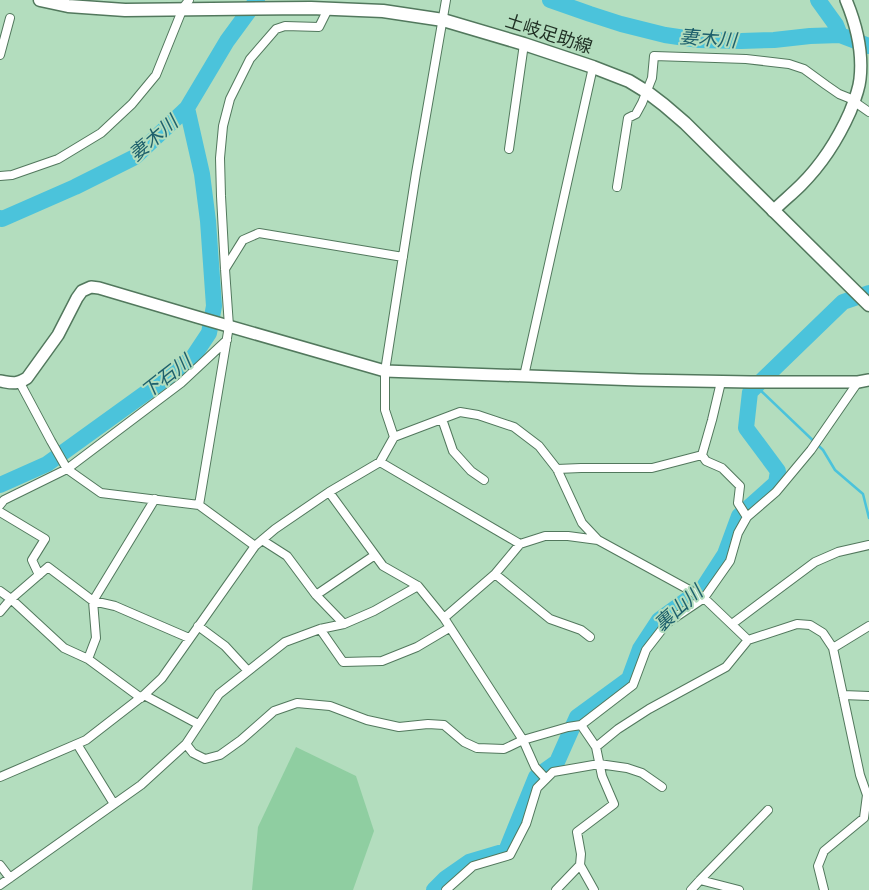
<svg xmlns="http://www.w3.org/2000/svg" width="869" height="890" viewBox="0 0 869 890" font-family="Quicksand,'Noto Sans JP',sans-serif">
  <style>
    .green { fill: #8fcea1 }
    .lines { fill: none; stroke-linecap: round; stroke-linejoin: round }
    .stream { stroke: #4bc3db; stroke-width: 2.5 }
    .river { stroke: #4bc3db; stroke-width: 16 }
    .street-casing { stroke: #52785d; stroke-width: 10 }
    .secondary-casing { stroke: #52785d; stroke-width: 14 }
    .primary-casing { stroke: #52785d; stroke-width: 15 }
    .street { stroke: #fff; stroke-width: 8 }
    .secondary { stroke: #fff; stroke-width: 11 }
    .primary { stroke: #fff; stroke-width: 12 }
    .labels { text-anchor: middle; stroke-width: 4; stroke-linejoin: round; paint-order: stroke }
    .street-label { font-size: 18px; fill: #1f2f23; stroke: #b3ddbe }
    .water-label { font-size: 19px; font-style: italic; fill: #1e606c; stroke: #b3ddbe }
  </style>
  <rect width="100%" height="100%" fill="#b3ddbe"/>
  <path class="green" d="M 296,747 L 356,776 L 374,831 L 353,890 L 252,890 L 258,827 Z"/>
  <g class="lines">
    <path class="stream" d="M 757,387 L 823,450 L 835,470 L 863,494 L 869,518"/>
    <path class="river" d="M 550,0 L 590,14 L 621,24 L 665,35 L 699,40 L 741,41 L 774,40 L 810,36 L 840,35 L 869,46
      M 818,0 L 836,25 L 840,35
      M 0,218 L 2,219 L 75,187 L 135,157 L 187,108 L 227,41 L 257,0
      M 0,485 L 47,464 L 165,379 L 193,357 L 209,333 L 214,306 L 208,221 L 202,174 L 187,108
      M 434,890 L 446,878 L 469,862 L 506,851 L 536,777 L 557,762 L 577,717 L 629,679 L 640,649 L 659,620 L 703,588 L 725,554 L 739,516 L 776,483 L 778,471 L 746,428 L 750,392 L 843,302 L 869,293"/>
    <defs>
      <path id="street" d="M 0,55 L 10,18
        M 509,149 L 524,44
        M 0,176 L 12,175 L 58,159 L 101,133 L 132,104 L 156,75 L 183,8 L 189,0
        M 617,187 L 628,118 L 636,114 L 642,103 L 652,78 L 654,56 L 746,59 L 789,64 L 804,69 L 826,85 L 839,94 L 849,98 L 869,112
        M 225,269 L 243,240 L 259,233 L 403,257
        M 524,376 L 593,67
        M 20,383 L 51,441 L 67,469 L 101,493 L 199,505 L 255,546
        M 442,419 L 453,451 L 471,471 L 484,480
        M 394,437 L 385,410 L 385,371 L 416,173 L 446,0
        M 702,455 L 706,461 L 722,468 L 740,486 L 738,503 L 747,517
        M 380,462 L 520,544
        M 557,469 L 581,468 L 652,468 L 702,455 L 712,420 L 721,382
        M 329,492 L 383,566 L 418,586 L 444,618 L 523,740 L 535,767 L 546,779
        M 0,505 L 4,500 L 67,469 L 181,383 L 227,340
        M 199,505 L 229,326 L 225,269 L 221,196 L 220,158 L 223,126 L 230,99 L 250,59 L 276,29 L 285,26 L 319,27 L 328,9
        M 0,512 L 45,539 L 32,560 L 39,575
        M 262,540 L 287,556 L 316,595 L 344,624
        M 495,574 L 550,619 L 581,630 L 590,637
        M 0,591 L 11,599 L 64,648 L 88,659 L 141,698
        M 316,595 L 375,555
        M 0,612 L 11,599 L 48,567 L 93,601 L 115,606 L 189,638
        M 444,618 L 495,574 L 520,544 L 545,536 L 568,536 L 598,540
        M 732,624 L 815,562 L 838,552 L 869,545
        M 198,626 L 225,646 L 248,671
        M 320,629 L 343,662 L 382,661 L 417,647 L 449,628
        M 833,648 L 869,626
        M 88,659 L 96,638 L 93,601 L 155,499
        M 144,695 L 198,724
        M 843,695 L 869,696
        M 581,725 L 596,747 L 602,776 L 614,804 L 577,832 L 581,854 L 580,865 L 594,890
        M 77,744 L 114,804
        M 186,744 L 193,753 L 205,759 L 220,755 L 241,740 L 274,711 L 297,703 L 330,706 L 367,720 L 399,727 L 428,724 L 444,725 L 464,742 L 477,748 L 504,749 L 523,740 L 568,727 L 581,725 L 633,685 L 646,650 L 667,623 L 704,598 L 730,561 L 738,533 L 747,517 L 776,492 L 811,450 L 858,382
        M 596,747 L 618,729 L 649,709 L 726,667 L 748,640 L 797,624 L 810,625 L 823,633 L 833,648 L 860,775 L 867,795 L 864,818 L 824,851 L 818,866 L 824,890
        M 0,777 L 86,740 L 144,695 L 162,678 L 255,546 L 275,529 L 329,492 L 380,462 L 394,437 L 460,412 L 478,415 L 514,427 L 539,446 L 557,469 L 582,523 L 598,540 L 704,598 L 748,640
        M 0,865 L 10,878
        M 700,880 L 768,810
        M 0,885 L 141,785 L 186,744 L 219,694 L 285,642 L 320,629 L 344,624 L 374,611 L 418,586
        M 446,890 L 473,866 L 510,855 L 526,824 L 537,788 L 553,772 L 599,764 L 627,768 L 642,773 L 662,787
        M 556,890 L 580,865
        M 691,890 L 700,880 L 739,890"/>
      <path id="secondary" d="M 773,211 C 782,202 792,194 801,185 C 822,164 838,139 850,112 C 854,102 859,90 860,79 C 863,53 856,24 846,0
        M 0,381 C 12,383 16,385 27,378 L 58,335 L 77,298 L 82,291 L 91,287 L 99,288 L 197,317 L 385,371 L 639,380 L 750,382 L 858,382 L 869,380"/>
      <path id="primary" d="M 40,0 L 68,6 L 125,10 L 311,8 L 383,11 L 443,20 L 524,44 L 593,67 L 629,81 L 647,92 L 664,105 L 685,123 L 869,305"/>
    </defs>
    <use href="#street" class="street-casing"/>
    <use href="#secondary" class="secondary-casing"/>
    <use href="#primary" class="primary-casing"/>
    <use href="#street" class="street"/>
    <use href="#secondary" class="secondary"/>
    <use href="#primary" class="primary"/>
  </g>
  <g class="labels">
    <g class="street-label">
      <text transform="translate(549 34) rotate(18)" y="6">土岐足助線</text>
    </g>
    <g class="water-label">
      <text transform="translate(708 38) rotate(4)" y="7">妻木川</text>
      <text transform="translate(153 138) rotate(-41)" y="7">妻木川</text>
      <text transform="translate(166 376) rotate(-38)" y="7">下石川</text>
      <text transform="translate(678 608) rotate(-42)" y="7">裏山川</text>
    </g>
  </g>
</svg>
